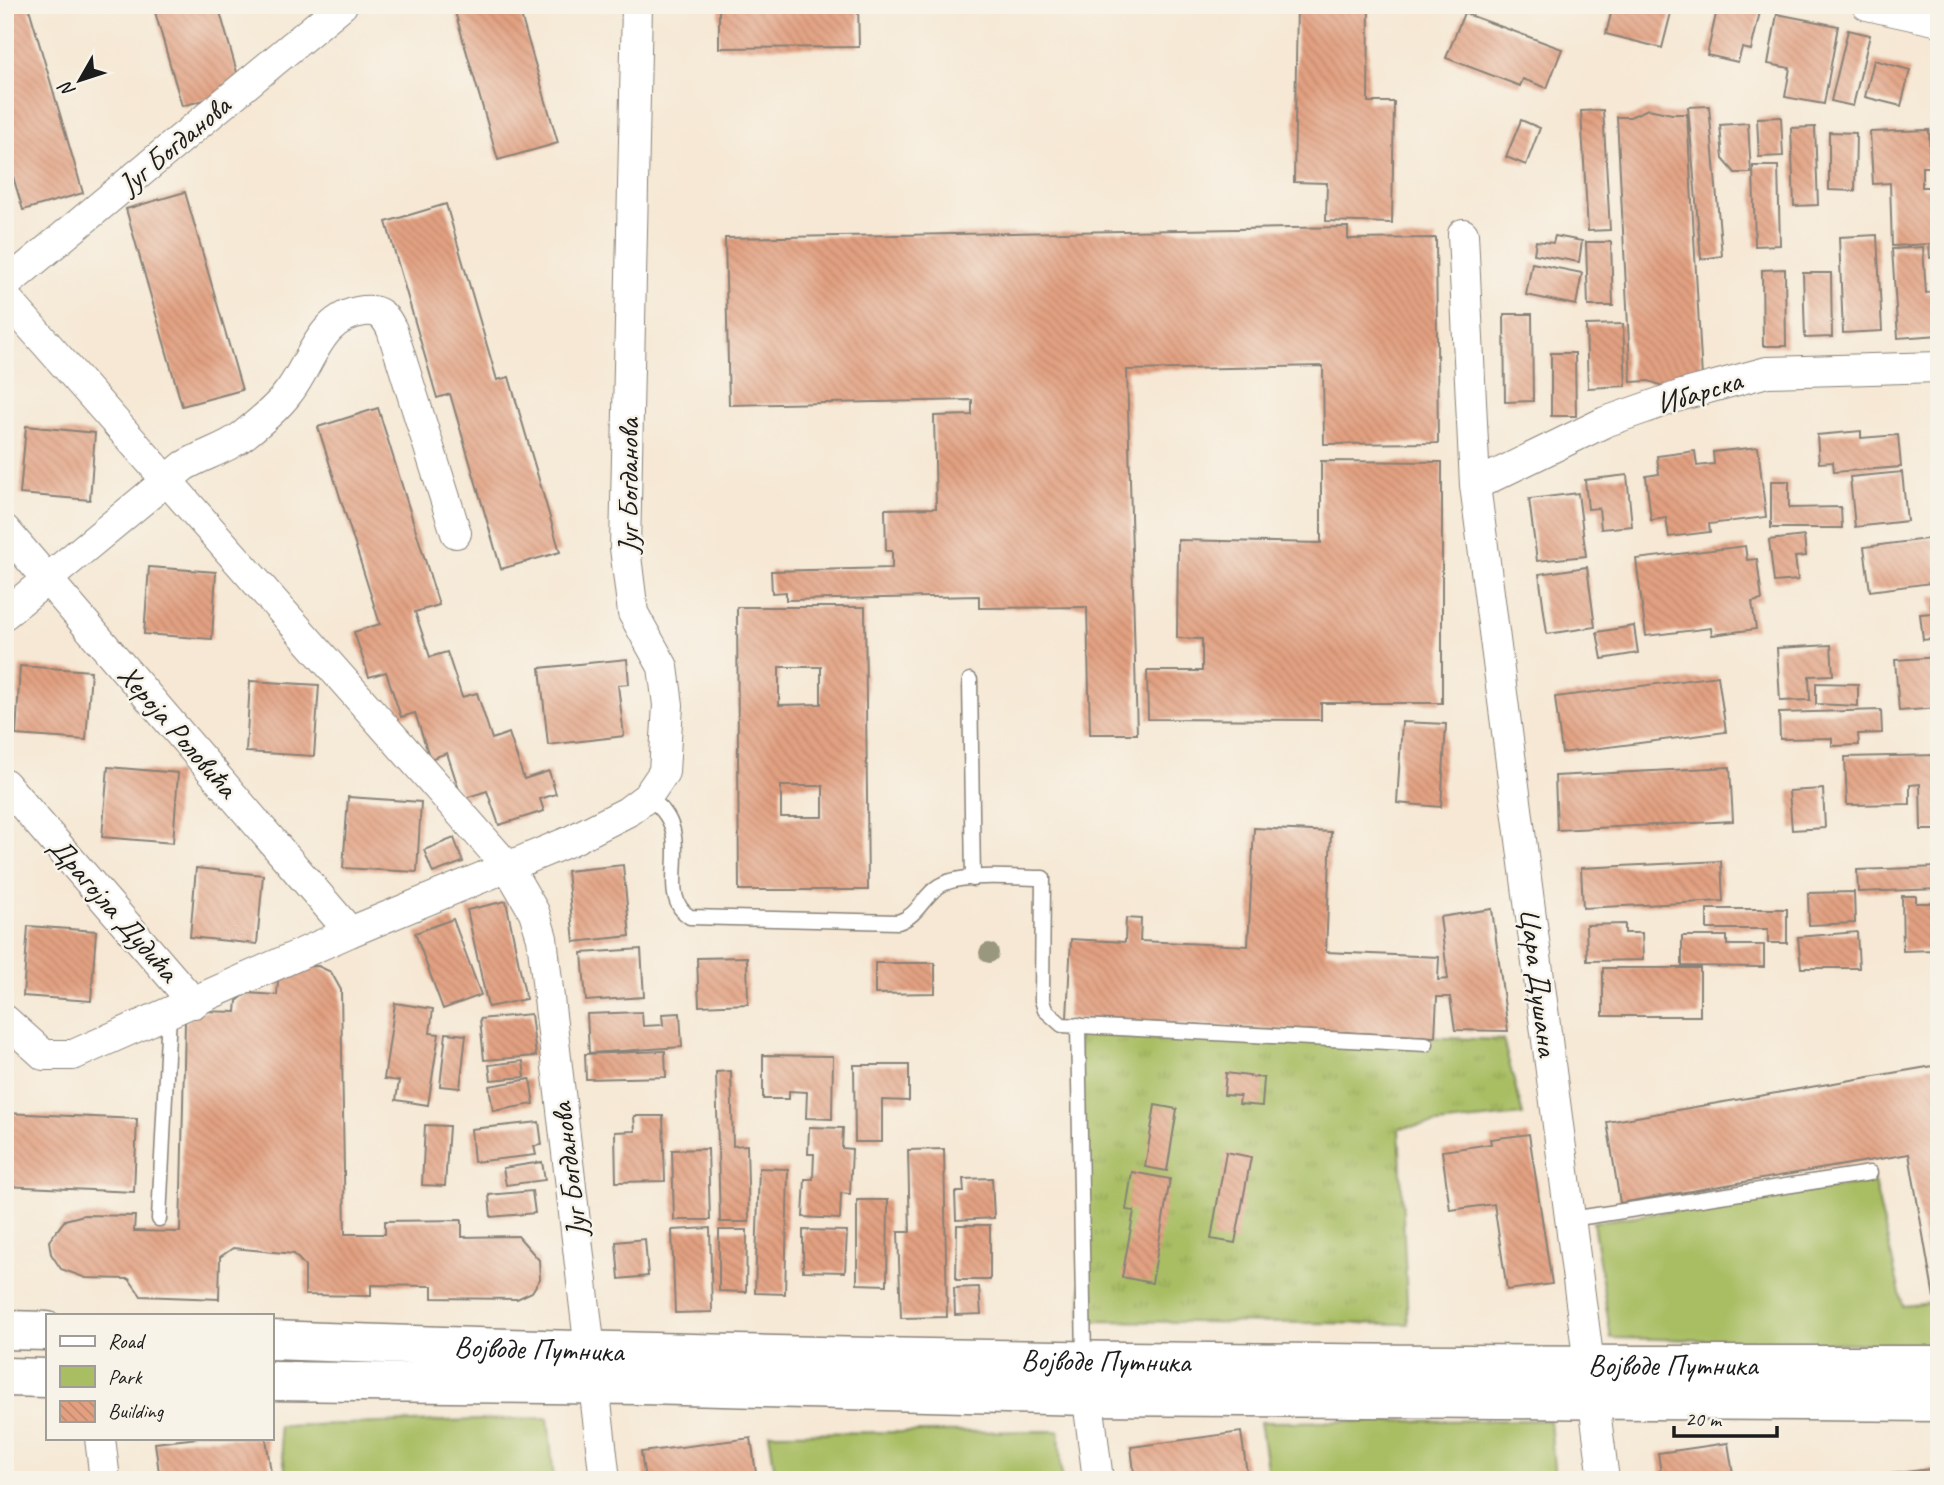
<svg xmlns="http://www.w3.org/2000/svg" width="1944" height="1485" viewBox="0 0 1944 1485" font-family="Caveat,sans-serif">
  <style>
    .grass { fill: url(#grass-tufts); stroke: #626d40; stroke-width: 2 }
    .green { fill: #a9be63; stroke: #626d40; stroke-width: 2 }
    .building { fill: url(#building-back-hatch); fill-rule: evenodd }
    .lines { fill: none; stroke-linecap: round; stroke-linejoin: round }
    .service-casing { stroke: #898278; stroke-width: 17 }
    .minor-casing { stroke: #898278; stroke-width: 32 }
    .secondary-casing { stroke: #898278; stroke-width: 41 }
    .service { stroke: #fff; stroke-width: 14 }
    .minor { stroke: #fff; stroke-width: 30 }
    .secondary { stroke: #fff; stroke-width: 38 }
    .tree { fill: #99977d }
    .labels { text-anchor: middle; stroke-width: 5; stroke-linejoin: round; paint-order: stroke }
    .street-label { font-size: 30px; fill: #1c1c1c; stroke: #f7f3e8 }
  </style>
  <defs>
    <pattern id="grass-tufts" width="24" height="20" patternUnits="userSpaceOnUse" patternTransform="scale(1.75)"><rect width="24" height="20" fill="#a9be63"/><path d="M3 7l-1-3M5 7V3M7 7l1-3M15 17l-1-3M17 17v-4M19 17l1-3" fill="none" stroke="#91a355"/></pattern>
    <pattern id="building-back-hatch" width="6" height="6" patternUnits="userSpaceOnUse" patternTransform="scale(1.75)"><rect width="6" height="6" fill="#e2a081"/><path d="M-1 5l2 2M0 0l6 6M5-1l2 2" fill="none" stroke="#c1896f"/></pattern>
  </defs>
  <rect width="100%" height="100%" fill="#f7f3e8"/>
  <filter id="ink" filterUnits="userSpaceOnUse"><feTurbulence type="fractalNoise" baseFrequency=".0143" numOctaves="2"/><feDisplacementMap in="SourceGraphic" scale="14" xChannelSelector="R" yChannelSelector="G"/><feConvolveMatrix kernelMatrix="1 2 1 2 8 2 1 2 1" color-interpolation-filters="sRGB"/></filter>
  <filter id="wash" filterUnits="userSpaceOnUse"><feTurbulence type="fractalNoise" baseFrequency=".00686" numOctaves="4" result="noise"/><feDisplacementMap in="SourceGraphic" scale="28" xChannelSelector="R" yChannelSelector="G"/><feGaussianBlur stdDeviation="1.57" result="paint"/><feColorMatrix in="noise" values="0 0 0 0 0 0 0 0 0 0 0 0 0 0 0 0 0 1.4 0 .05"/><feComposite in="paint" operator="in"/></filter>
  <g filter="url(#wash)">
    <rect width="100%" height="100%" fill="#f6e8d4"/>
    <path class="grass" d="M 1078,1025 L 1503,1040 L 1523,1115 L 1399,1128 L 1408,1324 L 1082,1321 Z"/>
    <path class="green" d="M 1874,1182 L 1903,1306 L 1939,1302 L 1939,1345 L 1611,1338 L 1593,1222 Z
      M 548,1418 L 554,1480 L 287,1480 L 278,1426 Z
      M 1550,1420 L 1555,1480 L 1269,1480 L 1260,1422 Z
      M 1059,1431 L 1062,1480 L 776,1480 L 769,1433 Z"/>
    <g id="blocks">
      <path class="building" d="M 5,5 L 28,5 L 83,193 L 23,210 L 5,150 Z
        M 153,5 L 218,5 L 242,90 L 182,106 Z
        M 453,5 L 518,5 L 558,143 L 498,160 Z
        M 719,5 L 858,5 L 859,47 L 719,48 Z
        M 1297,5 L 1369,5 L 1368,102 L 1394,102 L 1392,223 L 1326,221 L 1327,183 L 1294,182 Z
        M 1613,5 L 1673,5 L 1662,48 L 1606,34 Z
        M 1718,5 L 1760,12 L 1751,50 L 1742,48 L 1738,62 L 1707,55 Z
        M 1464,13 L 1562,49 L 1547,88 L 1523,79 L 1520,86 L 1446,58 Z
        M 1777,14 L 1838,26 L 1824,104 L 1785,97 L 1790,68 L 1768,64 Z
        M 1848,30 L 1870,35 L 1853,106 L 1831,101 Z
        M 1874,60 L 1910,70 L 1901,106 L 1865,97 Z
        M 1709,106 L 1722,256 L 1701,259 L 1688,107 Z
        M 1648,109 L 1672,114 L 1687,114 L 1702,378 L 1663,386 L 1649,381 L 1631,382 L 1617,117 L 1630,117 Z
        M 1603,110 L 1610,230 L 1588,231 L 1581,111 Z
        M 1781,117 L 1783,156 L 1759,157 L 1757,118 Z
        M 1521,120 L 1540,128 L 1526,165 L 1506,157 Z
        M 1748,123 L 1751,173 L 1735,173 L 1723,159 L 1720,125 Z
        M 1815,127 L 1818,205 L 1794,206 L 1791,128 Z
        M 1929,130 L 1930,167 L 1922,167 L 1922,187 L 1933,187 L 1935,218 L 1939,218 L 1939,257 L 1930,258 L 1929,244 L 1892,246 L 1890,183 L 1873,184 L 1870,132 Z
        M 1829,132 L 1856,133 L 1855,191 L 1829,190 Z
        M 1753,166 L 1778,166 L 1780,245 L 1755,246 Z
        M 185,192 L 242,390 L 182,406 L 126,209 Z
        M 446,204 L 497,380 L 509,377 L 560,552 L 501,569 L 450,394 L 437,398 L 386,222 Z
        M 1348,227 L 1348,239 L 1436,238 L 1438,443 L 1324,444 L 1323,366 L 1127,370 L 1137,734 L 1090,734 L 1087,607 L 979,608 L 979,596 L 786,600 L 786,592 L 772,593 L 771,571 L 892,568 L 892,551 L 886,551 L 885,509 L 936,508 L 934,416 L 972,415 L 972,400 L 729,405 L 725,238 Z
        M 1877,235 L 1882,331 L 1843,333 L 1839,237 Z
        M 1555,236 L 1582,241 L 1579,262 L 1534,254 L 1536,241 L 1553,243 Z
        M 1586,242 L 1611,242 L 1613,306 L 1588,306 Z
        M 1923,247 L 1926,293 L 1938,292 L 1939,335 L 1898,338 L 1892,249 Z
        M 1532,263 L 1582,273 L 1576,305 L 1526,295 Z
        M 1785,269 L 1786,346 L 1763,346 L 1762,270 Z
        M 1803,273 L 1831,273 L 1832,337 L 1805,338 Z
        M 1504,314 L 1532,314 L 1533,401 L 1505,402 Z
        M 1623,324 L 1626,386 L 1588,388 L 1586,325 Z
        M 1551,353 L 1575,353 L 1576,416 L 1551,416 Z
        M 378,408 L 439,605 L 415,612 L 430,657 L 447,652 L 462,697 L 477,693 L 492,739 L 509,733 L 524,779 L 549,771 L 556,794 L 540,799 L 544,811 L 499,825 L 487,791 L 462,799 L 447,753 L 430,759 L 415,713 L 401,717 L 386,672 L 369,677 L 354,632 L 380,624 L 318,427 Z
        M 26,426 L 95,433 L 90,500 L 20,494 Z
        M 1861,431 L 1861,438 L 1898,435 L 1901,467 L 1834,472 L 1833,462 L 1819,463 L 1817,435 Z
        M 1758,447 L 1766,517 L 1709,524 L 1710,532 L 1669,537 L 1666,518 L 1651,520 L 1646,476 L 1659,474 L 1657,456 L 1695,451 L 1697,466 L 1714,464 L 1713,452 Z
        M 1321,461 L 1442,462 L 1442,703 L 1321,703 L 1321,720 L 1148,719 L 1147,671 L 1202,671 L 1202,639 L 1177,638 L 1178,540 L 1321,543 Z
        M 1902,472 L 1907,521 L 1855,527 L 1850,477 Z
        M 1627,475 L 1632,526 L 1601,529 L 1599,508 L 1588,509 L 1585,480 Z
        M 1771,481 L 1789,481 L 1789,508 L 1841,507 L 1842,528 L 1771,528 Z
        M 1578,493 L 1586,556 L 1537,561 L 1529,499 Z
        M 1804,536 L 1806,556 L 1795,557 L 1798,580 L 1774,582 L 1769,540 Z
        M 1934,538 L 1939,582 L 1870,591 L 1864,547 Z
        M 1745,546 L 1747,560 L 1757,559 L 1762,600 L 1752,602 L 1756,629 L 1712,635 L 1711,628 L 1646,636 L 1636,559 Z
        M 149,567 L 216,572 L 212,639 L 144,634 Z
        M 1587,567 L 1595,627 L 1547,634 L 1539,574 Z
        M 1939,596 L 1939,638 L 1923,640 L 1920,614 L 1932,613 L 1930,597 Z
        M 737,607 L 865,607 L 868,890 L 739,890 ZM 779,667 L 821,667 L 821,704 L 779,705 ZM 781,786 L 823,786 L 823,817 L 781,817 Z
        M 1634,626 L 1638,653 L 1602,659 L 1597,632 Z
        M 1831,645 L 1833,675 L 1809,676 L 1810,700 L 1780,701 L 1777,648 Z
        M 1939,657 L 1939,708 L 1899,711 L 1895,660 Z
        M 627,659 L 629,684 L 618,685 L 624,736 L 548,745 L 540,668 Z
        M 20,666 L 91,671 L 86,740 L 16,735 Z
        M 1718,676 L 1726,732 L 1562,753 L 1555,697 Z
        M 250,681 L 319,685 L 314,756 L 246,752 Z
        M 1816,683 L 1858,684 L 1858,706 L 1816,704 Z
        M 1881,710 L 1882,733 L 1858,734 L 1859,745 L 1832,746 L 1832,738 L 1780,739 L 1779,713 Z
        M 1402,722 L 1446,724 L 1441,807 L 1397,803 Z
        M 1939,755 L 1939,830 L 1921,830 L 1920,784 L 1910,785 L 1910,804 L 1847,805 L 1845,757 Z
        M 108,767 L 178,773 L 173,843 L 102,837 Z
        M 1730,767 L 1733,821 L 1557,830 L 1555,776 Z
        M 1823,789 L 1825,828 L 1792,830 L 1789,791 Z
        M 348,797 L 421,802 L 417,872 L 343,868 Z
        M 1254,828 L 1331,832 L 1326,952 L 1439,957 L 1438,980 L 1448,979 L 1440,917 L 1492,909 L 1508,1031 L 1455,1030 L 1450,997 L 1437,997 L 1435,1037 L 1067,1018 L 1071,939 L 1125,942 L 1126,918 L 1141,919 L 1140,941 L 1248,946 Z
        M 454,838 L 463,862 L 433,873 L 424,850 Z
        M 1721,861 L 1723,901 L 1583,908 L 1581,868 Z
        M 623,865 L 630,936 L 574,942 L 567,871 Z
        M 1939,867 L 1939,889 L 1858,892 L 1857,870 Z
        M 196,868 L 263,875 L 257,944 L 190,937 Z
        M 1854,892 L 1855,923 L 1809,925 L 1808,893 Z
        M 1902,896 L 1916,896 L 1916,903 L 1934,903 L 1936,950 L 1903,951 Z
        M 506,901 L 526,999 L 488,1007 L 467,910 Z
        M 1707,909 L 1787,909 L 1787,943 L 1768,943 L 1768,929 L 1707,929 Z
        M 453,919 L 481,995 L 443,1009 L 415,933 Z
        M 1625,924 L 1625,933 L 1642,933 L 1643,960 L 1587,961 L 1586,925 Z
        M 28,926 L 96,931 L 91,1001 L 23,996 Z
        M 1857,932 L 1859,968 L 1801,968 L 1798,937 Z
        M 1682,936 L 1727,936 L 1727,945 L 1764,945 L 1764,967 L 1682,966 Z
        M 641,949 L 644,997 L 586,1001 L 582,953 Z
        M 747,957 L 748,1004 L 699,1006 L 697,958 Z
        M 875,963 L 935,963 L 935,993 L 875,994 Z
        M 318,966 L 331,972 L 341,990 L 345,1234 L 385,1234 L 385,1221 L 462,1220 L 462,1237 L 518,1236 L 539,1260 L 540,1279 L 532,1292 L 517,1299 L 432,1298 L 432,1286 L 371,1285 L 371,1296 L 305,1295 L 305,1266 L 294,1254 L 233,1248 L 220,1257 L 219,1299 L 141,1296 L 129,1279 L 86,1278 L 61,1269 L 51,1254 L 49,1241 L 65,1220 L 84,1215 L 135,1216 L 134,1231 L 180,1232 L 185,1022 L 200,1011 L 236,1012 L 237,1001 L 247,993 L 277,995 L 278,981 L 292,967 Z
        M 1603,968 L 1700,968 L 1700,1016 L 1603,1016 Z
        M 395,1003 L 433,1009 L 430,1033 L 439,1034 L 428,1105 L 396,1100 L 399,1081 L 384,1079 Z
        M 642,1012 L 643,1026 L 663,1025 L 662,1014 L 680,1013 L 682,1047 L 589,1053 L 587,1014 Z
        M 531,1014 L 536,1056 L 484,1060 L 480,1019 Z
        M 446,1033 L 466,1035 L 460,1088 L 440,1086 Z
        M 665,1051 L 666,1077 L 586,1079 L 585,1054 Z
        M 763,1055 L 833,1056 L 832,1119 L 806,1118 L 807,1092 L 789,1091 L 789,1099 L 763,1099 Z
        M 523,1061 L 525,1077 L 491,1080 L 489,1065 Z
        M 854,1065 L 909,1065 L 909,1101 L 882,1100 L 882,1142 L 855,1142 Z
        M 1939,1065 L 1939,1297 L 1934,1298 L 1909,1154 L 1620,1203 L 1607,1122 Z
        M 731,1071 L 733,1146 L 747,1145 L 749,1222 L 720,1222 L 716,1072 Z
        M 1226,1073 L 1264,1078 L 1262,1106 L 1239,1104 L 1240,1096 L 1224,1095 Z
        M 530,1079 L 534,1104 L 493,1111 L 489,1086 Z
        M 1155,1105 L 1177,1109 L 1167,1171 L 1145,1167 Z
        M 5,1113 L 137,1119 L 134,1192 L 5,1186 Z
        M 634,1116 L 663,1116 L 665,1181 L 616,1182 L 615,1132 L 635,1131 Z
        M 539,1122 L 542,1145 L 534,1146 L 536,1155 L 474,1162 L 471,1129 Z
        M 425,1125 L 449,1126 L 445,1186 L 422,1185 Z
        M 809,1127 L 843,1128 L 842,1148 L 852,1149 L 850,1194 L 841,1193 L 840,1219 L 803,1217 L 805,1179 L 813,1179 L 814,1154 L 808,1154 Z
        M 1529,1134 L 1552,1284 L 1507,1290 L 1494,1204 L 1450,1210 L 1442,1151 L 1491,1144 L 1490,1139 Z
        M 708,1149 L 710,1220 L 674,1220 L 672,1150 Z
        M 944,1149 L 947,1317 L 901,1318 L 898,1232 L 910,1232 L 908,1150 Z
        M 1226,1152 L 1251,1157 L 1235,1243 L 1211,1239 Z
        M 542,1162 L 545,1180 L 506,1185 L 503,1168 Z
        M 759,1168 L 788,1169 L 785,1294 L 755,1293 Z
        M 1132,1172 L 1170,1179 L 1152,1283 L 1122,1277 L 1134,1211 L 1126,1210 Z
        M 992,1178 L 994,1218 L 956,1220 L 955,1192 L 964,1192 L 963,1179 Z
        M 532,1191 L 535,1213 L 491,1217 L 489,1195 Z
        M 857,1200 L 888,1200 L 887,1285 L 857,1284 Z
        M 957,1225 L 990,1225 L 990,1280 L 956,1280 Z
        M 710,1228 L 712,1312 L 675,1313 L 672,1230 Z
        M 719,1230 L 747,1230 L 746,1292 L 719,1291 Z
        M 803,1230 L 847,1231 L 845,1272 L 803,1271 Z
        M 645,1239 L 648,1276 L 619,1279 L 616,1242 Z
        M 979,1287 L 981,1314 L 955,1315 L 954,1288 Z
        M 1241,1432 L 1248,1480 L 1135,1480 L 1131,1447 Z
        M 198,1438 L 266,1438 L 272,1480 L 160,1480 L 155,1443 Z
        M 751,1438 L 757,1480 L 645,1480 L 641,1452 Z
        M 1728,1443 L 1734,1480 L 1662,1480 L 1658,1453 Z
        M 1939,1468 L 1939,1480 L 1858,1480 L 1858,1478 Z"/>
    </g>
  </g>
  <g filter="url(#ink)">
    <use href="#blocks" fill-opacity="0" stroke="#898278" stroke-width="2"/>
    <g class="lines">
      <defs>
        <path id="service" d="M 970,680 L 973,879
          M 647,797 C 703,832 651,892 690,917 L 898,922 C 918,916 922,897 939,886 C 960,872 1016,878 1043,878 L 1042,1000 L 1045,1010 L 1062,1025 L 1426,1044
          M 1078,1025 L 1084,1359
          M 159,1219 L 169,1014
          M 1571,1219 L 1870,1173"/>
        <path id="minor" d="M 1867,5 L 1939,21
          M 1463,234 L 1475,485 L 1604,1480
          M 5,285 L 342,5
          M 5,297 L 508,867 L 534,912 L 542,938 L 605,1480
          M 1475,485 L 1605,422 L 1682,395 L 1767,372 L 1939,367
          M 5,530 L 350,932
          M 5,614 L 184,466 C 204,454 227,449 245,434 C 260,422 277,408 288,393 C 312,363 319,316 364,311 C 380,309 386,317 392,330 L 456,533
          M 5,784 L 194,1003
          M 5,1020 L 44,1055 L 73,1055 L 350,932 L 570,841 L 627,812 L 647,797 L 664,772 L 668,705 L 663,667 L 633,613 L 625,548 L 637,5
          M 1085,1376 L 1098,1480
          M 100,1438 L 105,1480"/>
        <g id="secondary">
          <path d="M 5,1330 L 47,1331"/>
          <path id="s1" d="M 271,1340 C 827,1361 1383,1366 1939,1365"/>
          <path d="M 5,1377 L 47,1378"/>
          <path d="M 271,1381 L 642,1385 L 1087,1396 L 1939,1402"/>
        </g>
      </defs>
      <use href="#service" class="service-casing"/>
      <use href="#minor" class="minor-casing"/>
      <use href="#secondary" class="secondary-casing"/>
      <use href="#service" class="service"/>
      <use href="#minor" class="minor"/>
      <use href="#secondary" class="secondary"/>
    </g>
    <circle class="tree" cx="989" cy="953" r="10"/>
  </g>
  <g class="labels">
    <g class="street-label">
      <text transform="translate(174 145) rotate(-40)" y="10">Југ Богданова</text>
      <text transform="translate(1699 392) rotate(-17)" y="10">Ибарска</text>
      <text transform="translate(628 486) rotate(-90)" y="10">Југ Богданова</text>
      <text transform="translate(178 731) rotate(49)" y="10">Хероја Роловића</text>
      <text transform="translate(114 909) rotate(49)" y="10">Драгојла Дудића</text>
      <text transform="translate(1539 982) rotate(83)" y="10">Цара Душана</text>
      <text transform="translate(569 1170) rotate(-97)" y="10">Југ Богданова</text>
      <text dy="10" stroke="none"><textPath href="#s1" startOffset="268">Војводе Путника</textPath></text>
      <text dy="10" stroke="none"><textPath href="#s1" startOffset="835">Војводе Путника</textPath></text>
      <text dy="10" stroke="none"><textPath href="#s1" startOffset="1402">Војводе Путника</textPath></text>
    </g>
  </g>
  <rect width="1944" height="1485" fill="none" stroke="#f7f3e8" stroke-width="28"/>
  <rect x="46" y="1314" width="228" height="126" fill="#f7f3e8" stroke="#9f9d96" stroke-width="2"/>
  <rect x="60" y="1336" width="35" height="10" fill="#ffffff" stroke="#9f9d96" stroke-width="2"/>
  <text x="108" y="1348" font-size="21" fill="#1c1c1c">Road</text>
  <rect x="60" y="1366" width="35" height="21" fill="#a9be63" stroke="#9f9d96" stroke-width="2"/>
  <text x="108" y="1384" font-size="21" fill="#1c1c1c">Park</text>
  <rect x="60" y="1401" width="35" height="21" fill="url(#building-back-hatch)" stroke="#9f9d96" stroke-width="2"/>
  <text x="108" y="1418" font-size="21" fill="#1c1c1c">Building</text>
  <g transform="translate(80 80) rotate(231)" stroke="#f7f3e8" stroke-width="5" paint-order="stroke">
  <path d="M0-5L12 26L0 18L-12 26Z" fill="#1c1c1c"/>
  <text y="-10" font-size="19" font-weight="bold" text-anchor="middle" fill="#1c1c1c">N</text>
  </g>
  <path d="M1674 1426v10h103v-10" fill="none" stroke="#1c1c1c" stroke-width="3.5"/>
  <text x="1685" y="1426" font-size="21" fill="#1c1c1c" stroke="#f7f3e8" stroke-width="5" paint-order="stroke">20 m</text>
</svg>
